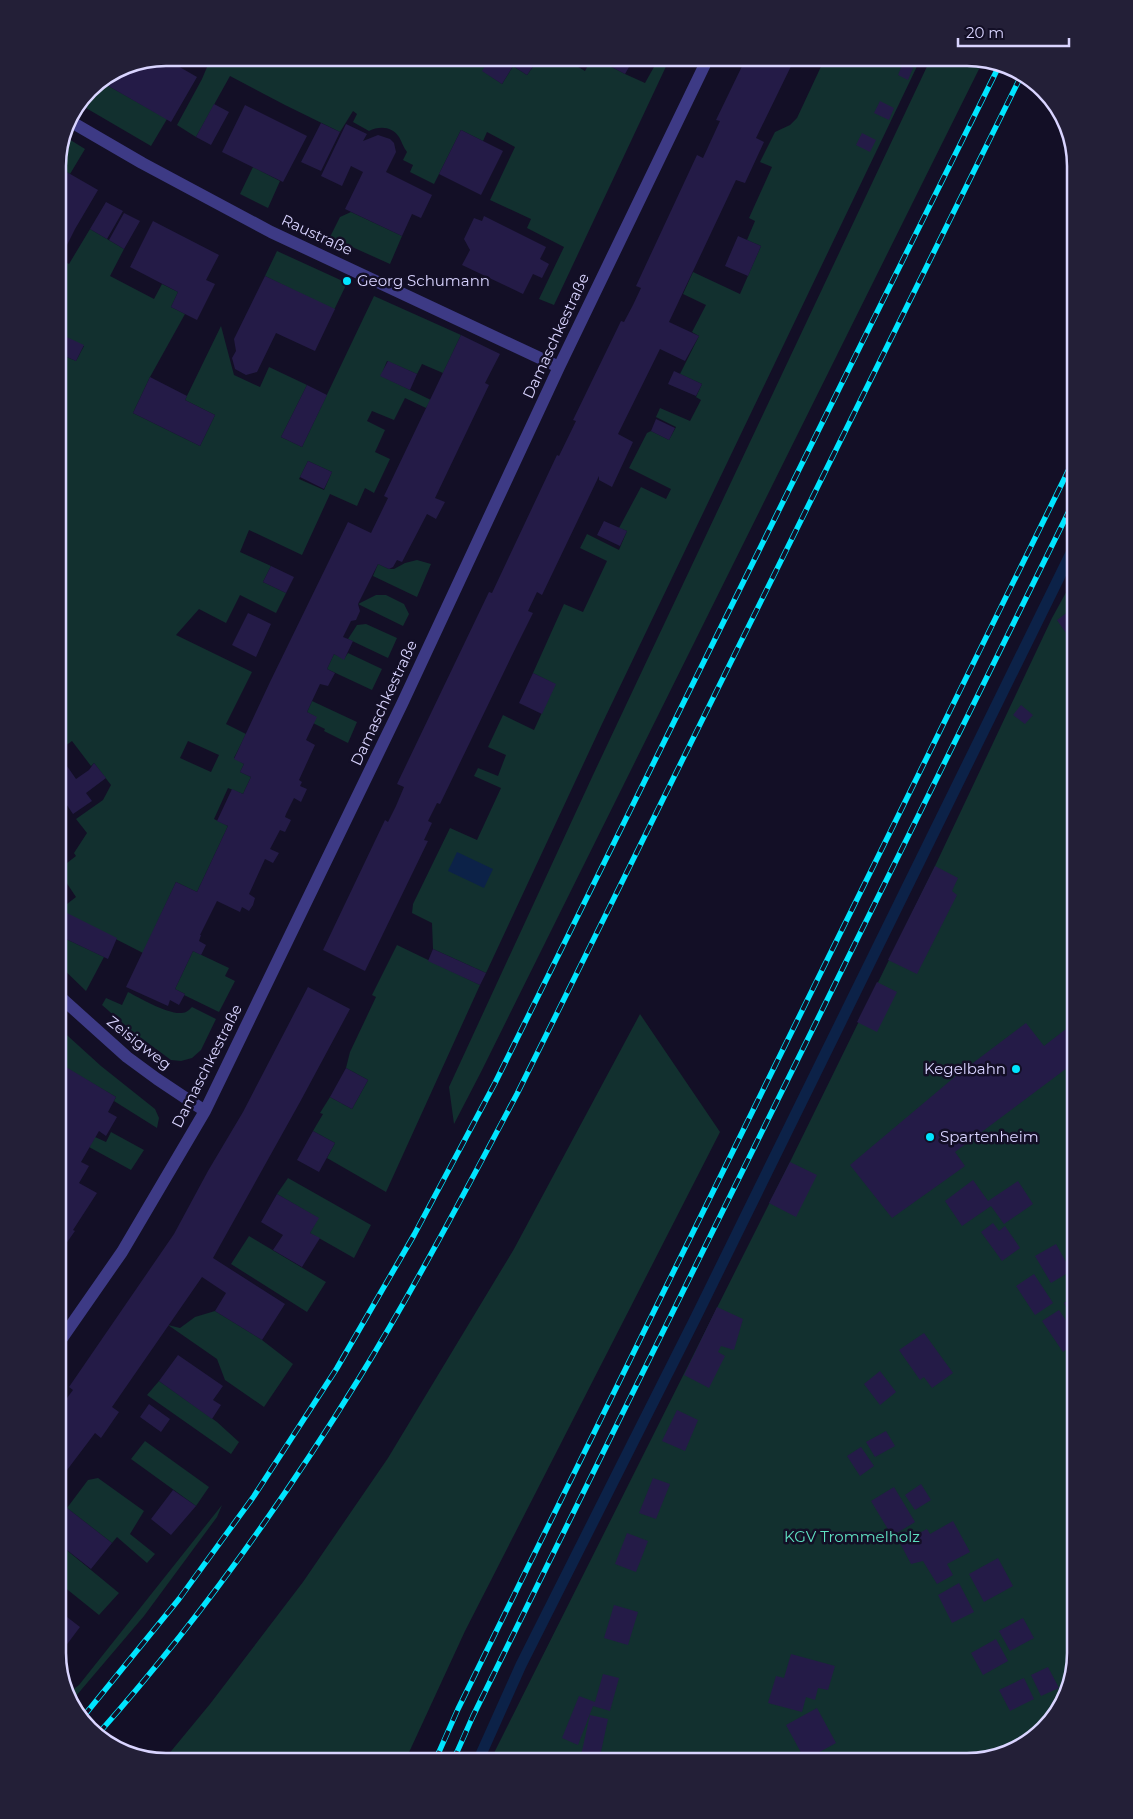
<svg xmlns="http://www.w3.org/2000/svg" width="1133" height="1819" viewBox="0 0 1133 1819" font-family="Montserrat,sans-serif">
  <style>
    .green { fill: #12302f; fill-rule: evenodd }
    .water { fill: #0c2248 }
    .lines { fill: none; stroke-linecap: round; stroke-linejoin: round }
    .stream { stroke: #0c2248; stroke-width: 11 }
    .building { fill: #241b47 }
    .minor { stroke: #3d3a85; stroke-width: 12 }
    .rail-casing { stroke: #00e5ff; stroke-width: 5.5 }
    .rail { stroke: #130f26; stroke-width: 4; stroke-dasharray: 11; stroke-linecap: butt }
    .poi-dot { fill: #00e5ff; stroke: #130f26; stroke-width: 2 }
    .labels { text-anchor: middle; stroke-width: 5; stroke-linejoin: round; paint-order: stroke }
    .street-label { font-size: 15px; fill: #d9d4ff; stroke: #130f26 }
    .poi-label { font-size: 15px; fill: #d9d4ff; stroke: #130f26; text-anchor: start }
    .park-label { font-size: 15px; fill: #5fe0c0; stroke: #130f26 }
    .rim { fill: none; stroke: #d9d4ff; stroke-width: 2.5 }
  </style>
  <rect width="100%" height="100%" fill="#130f26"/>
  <path class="green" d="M 206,58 L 488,58 L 490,59 L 483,71 L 502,84 L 513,66 L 527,75 L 539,58 L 563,58 L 585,71 L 592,58 L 595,58 L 625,74 L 645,83 L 659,58 L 670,58 L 554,305 L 539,299 L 564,247 L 527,228 L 531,219 L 490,200 L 515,147 L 487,132 L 483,141 L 461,130 L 434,184 L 410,172 L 413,165 L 403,160 L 407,152 C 403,147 402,142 399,137 C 392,126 379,126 369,131 L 353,122 L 357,114 L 353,111 L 340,132 L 285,105 L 230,76 L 196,137 L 177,125 L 202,79 L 210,60 Z
    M 825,58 L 921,58 L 602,724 L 486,973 L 433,949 L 432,923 L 412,913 L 413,904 L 450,828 L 477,840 L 501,788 L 474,776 L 478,768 L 498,776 L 506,755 L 488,747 L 503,715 L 534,730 L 555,684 L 533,673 L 564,604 L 583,612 L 607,561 L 580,548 L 587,534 L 619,550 L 627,531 L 619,528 L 641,487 L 666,499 L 671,489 L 629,468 L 647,433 L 651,431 L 669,440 L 676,427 L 656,417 L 660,408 L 690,421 L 701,400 L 696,397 L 702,384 L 680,374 L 699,336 L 692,332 L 706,305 L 683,294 L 693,272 L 740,294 L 761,246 L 747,240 L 755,221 L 749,218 L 772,167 L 760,162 L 775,132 L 790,125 L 797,118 Z
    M 931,58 L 974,58 L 983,61 L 481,1072 L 454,1124 L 449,1087 L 593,775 Z
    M 105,84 L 167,119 L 151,146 L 86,108 L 98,86 Z
    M 64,136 L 85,149 L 70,174 L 58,167 L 58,159 Z
    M 253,167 L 280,181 L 268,208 L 240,194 Z
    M 351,212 L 402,236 L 390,264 L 330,237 L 340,217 Z
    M 90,229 L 124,249 L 110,276 L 154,299 L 162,284 L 178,292 L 171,307 L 185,314 L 150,377 L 133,413 L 200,446 L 215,415 L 185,400 L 221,326 L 234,375 L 260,387 L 269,367 L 307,385 L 281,437 L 302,447 L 374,296 L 461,335 L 443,373 L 422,364 L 417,374 L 387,361 L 381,376 L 431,400 L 426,408 L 405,398 L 394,420 L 372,411 L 367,421 L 385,430 L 375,452 L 390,459 L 374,493 L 365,488 L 357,506 L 330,494 L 302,555 L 249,530 L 240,552 L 271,566 L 263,582 L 286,593 L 276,613 L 240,595 L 226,623 L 199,609 L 176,635 L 252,672 L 226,724 L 246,734 L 234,758 L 244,764 L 240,772 L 251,777 L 243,794 L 228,788 L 214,819 L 228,826 L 197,892 L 176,882 L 143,953 L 65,913 L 58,927 L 58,911 L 76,897 L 58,870 L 76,856 L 74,853 L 87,833 L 76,819 L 103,800 L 111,785 L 94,763 L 91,766 L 72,741 L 58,751 L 58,353 L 76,361 L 84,346 L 60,335 L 58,340 L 58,258 L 69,264 ZM 308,461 L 332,472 L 324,490 L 299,479 ZM 188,741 L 219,755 L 211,772 L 180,758 Z
    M 277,251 L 347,283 L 334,310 L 265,276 Z
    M 417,560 L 431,564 L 417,597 L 373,576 L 378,564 L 389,569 L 394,569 L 405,563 Z
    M 1075,576 L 1075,1653 L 1061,1707 L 1015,1750 L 967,1761 L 490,1761 L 790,1162 L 935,866 L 1052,618 Z
    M 376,595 L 386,595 L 404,604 L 409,614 L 403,626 L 358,604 Z
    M 366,624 L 397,638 L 388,658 L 348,639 L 357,625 Z
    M 348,653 L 382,669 L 372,690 L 327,669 L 334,654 L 344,659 Z
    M 312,701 L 357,722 L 348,743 L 324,731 L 325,729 L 313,723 L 316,717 L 307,712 Z
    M 58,931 L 66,939 L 104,957 L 86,991 L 58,964 Z
    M 397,945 L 480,985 L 386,1192 L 327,1158 L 335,1143 L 313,1131 L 323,1114 L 320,1113 L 330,1097 L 352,1109 L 368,1080 L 346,1068 L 350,1052 L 376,997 L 372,995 Z
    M 193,951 L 229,968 L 225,976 L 235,981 L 219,1012 L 184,995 L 185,994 L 175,989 Z
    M 128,992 C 140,998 173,1018 186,1012 C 188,1011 190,1009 192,1007 L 216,1019 L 201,1050 L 192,1058 L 181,1061 L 171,1060 L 133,1032 L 102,1005 L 106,998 L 122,1005 Z
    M 640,1014 L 720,1132 L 465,1631 L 405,1761 L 163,1761 L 210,1704 L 303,1582 L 388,1458 L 514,1249 Z
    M 58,1027 L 101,1066 L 155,1109 L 159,1118 L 157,1128 L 114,1101 L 116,1097 L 61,1065 L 58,1069 Z
    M 111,1132 L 144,1150 L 131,1170 L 89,1147 L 95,1137 L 106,1142 Z
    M 288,1178 L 371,1225 L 354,1258 L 310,1233 L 318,1218 L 277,1194 Z
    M 249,1236 L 326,1282 L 307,1312 L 231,1264 Z
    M 215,1311 L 262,1340 L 293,1364 L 264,1407 L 225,1380 L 217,1359 L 168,1325 L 180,1328 L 195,1317 Z
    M 159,1381 L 217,1422 L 239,1442 L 231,1454 L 147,1395 Z
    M 145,1441 L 209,1487 L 196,1506 L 131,1459 Z
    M 98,1478 L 144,1511 L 130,1534 L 155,1554 L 147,1563 L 117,1537 L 112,1543 L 67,1508 L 88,1480 Z
    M 222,1505 L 217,1517 L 144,1616 L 70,1703 L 67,1694 L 79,1685 Z
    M 58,1543 L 119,1593 L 99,1615 L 58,1582 Z"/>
  <path class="water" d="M 457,852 L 493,869 L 484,888 L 448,871 Z"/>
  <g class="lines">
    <path class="stream" d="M 478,1761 L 521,1665 L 695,1319 L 1075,545"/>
  </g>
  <path class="building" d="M 164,58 L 197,77 L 171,122 L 105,84 L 109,76 L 125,66 Z
    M 487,58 L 539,58 L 527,75 L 513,66 L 502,84 L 482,71 L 489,59 Z
    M 595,58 L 634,58 L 625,74 Z
    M 746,58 L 795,58 L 756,138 L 764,142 L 745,183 L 736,180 L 669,322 L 699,336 L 685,361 L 660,349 L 618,434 L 633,442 L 612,487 L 599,480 L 599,476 L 542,595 L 537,592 L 528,611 L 533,613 L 517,645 L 440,804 L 437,803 L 428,821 L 432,823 L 424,840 L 428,841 L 365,971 L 323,950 L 385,820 L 388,822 L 396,806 L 404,787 L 397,784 L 489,592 L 492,593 L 557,455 L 559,456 L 576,421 L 573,420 L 621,321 L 624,322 L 633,305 L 641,288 L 636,286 L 697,155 L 703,158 L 720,121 L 716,120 Z
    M 903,63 L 913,68 L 908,80 L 898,75 Z
    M 880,101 L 894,108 L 889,120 L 874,113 Z
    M 214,104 L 229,112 L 211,145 L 196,137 Z
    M 245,105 L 307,136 L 283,182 L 222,152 Z
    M 321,123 L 340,132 L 321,171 L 301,162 Z
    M 346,124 L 367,134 L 363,141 L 378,135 L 390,139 L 394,143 L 396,152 L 386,172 L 432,195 L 421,218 L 412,214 L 402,236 L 345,209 L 363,172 L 351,166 L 342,186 L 321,176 Z
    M 461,130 L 503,151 L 481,195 L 439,174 Z
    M 862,133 L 876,140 L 870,152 L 856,145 Z
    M 58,167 L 98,190 L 75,229 L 60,259 L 58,258 Z
    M 106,202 L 123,211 L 107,239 L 90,229 Z
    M 124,213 L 140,221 L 124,249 L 109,240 Z
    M 484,216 L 546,247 L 540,259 L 549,264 L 542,278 L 533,274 L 523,294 L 462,265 L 470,250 L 464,239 L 474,218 L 482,221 Z
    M 153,221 L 219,255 L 206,280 L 215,284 L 197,320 L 171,307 L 178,292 L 130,267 Z
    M 738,236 L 761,246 L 748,276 L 725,266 Z
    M 265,276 L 335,309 L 315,351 L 276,333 L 257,372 L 246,375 L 235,369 L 232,358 L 236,351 L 234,339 Z
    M 60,334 L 84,345 L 76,361 L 58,353 L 58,340 Z
    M 461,335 L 500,354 L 485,383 L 489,385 L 435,498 L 445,502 L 436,519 L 427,514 L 402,562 L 397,560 L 393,567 L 389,569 L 378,564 L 358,604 L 360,611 L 356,620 L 351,621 L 343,637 L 353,641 L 344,660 L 334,654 L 327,669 L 335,673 L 328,686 L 320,684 L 312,701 L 307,712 L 317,717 L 306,740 L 315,745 L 299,780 L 302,782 L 300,786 L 307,789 L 301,802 L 294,798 L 286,814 L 285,817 L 291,820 L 285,832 L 280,830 L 270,849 L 279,853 L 273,863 L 265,859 L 249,894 L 255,898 L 253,905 L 249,911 L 242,907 L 240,912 L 217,901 L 200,935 L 201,935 L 199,941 L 206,945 L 201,955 L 193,951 L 175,989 L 185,994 L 179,1005 L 170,1000 L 168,1006 L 126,987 L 176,882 L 197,892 L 228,826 L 217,821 L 232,789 L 243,794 L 251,777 L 240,772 L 244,764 L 234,759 L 270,682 L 348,522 L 371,533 L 388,498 L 384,496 Z
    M 388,361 L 417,374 L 410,390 L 380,376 Z
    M 674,371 L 702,384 L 696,396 L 668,384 Z
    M 150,377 L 187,396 L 185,400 L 215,415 L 200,446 L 133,413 Z
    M 307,385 L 327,395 L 302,447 L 281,437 Z
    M 656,419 L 675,428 L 669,440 L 651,431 Z
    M 308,461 L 332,472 L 324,489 L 300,477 Z
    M 604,521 L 627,531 L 620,546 L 597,535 Z
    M 271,566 L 294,577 L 286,593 L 263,582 Z
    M 1075,576 L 1075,605 L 1067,592 Z
    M 1072,609 L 1075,614 L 1075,631 L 1068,636 L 1057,620 Z
    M 248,613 L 271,624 L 256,657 L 232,645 Z
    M 533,673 L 556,684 L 542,714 L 519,703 Z
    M 1021,705 L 1033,715 L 1025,724 L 1013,715 Z
    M 60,756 L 76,779 L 89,770 L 94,763 L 106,778 L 86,793 L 92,801 L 73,814 L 58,792 L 58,757 Z
    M 935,866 L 958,878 L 952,891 L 957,895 L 917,974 L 888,960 Z
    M 65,912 L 117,938 L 108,959 L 66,939 L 58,931 L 58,927 Z
    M 433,949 L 486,973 L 480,985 L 428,961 Z
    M 877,982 L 897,992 L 877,1032 L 857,1022 Z
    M 308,987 L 350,1009 L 300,1102 L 213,1258 L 285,1304 L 262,1340 L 215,1311 L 226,1293 L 202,1277 L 112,1407 L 119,1412 L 101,1438 L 95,1433 L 58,1482 L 58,1410 L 73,1390 L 69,1387 L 174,1234 L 208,1171 L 243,1112 Z
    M 1075,1022 L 1075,1062 L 955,1152 L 965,1166 L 892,1218 L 850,1165 L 957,1075 L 1026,1023 L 1044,1046 Z
    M 61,1064 L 116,1097 L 108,1112 L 117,1117 L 106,1136 L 99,1131 L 81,1162 L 89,1166 L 79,1183 L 97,1193 L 73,1230 L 75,1231 L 65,1245 L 59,1248 L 58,1177 L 60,1172 L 58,1171 L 58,1069 Z
    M 346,1068 L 368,1080 L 352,1109 L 330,1097 Z
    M 313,1131 L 335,1143 L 319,1172 L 297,1160 Z
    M 790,1162 L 817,1175 L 796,1217 L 769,1203 Z
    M 973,1180 L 988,1201 L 1018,1181 L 1033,1204 L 1004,1224 L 991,1206 L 962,1226 L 945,1201 Z
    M 277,1194 L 319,1218 L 310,1233 L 320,1238 L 302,1267 L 273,1250 L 283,1235 L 261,1222 Z
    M 993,1223 L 999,1231 L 1005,1226 L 1020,1248 L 1002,1261 L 981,1232 Z
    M 1056,1244 L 1071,1271 L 1051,1283 L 1035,1256 Z
    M 1034,1274 L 1053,1303 L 1035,1315 L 1016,1286 Z
    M 1075,1296 L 1075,1322 L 1064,1303 Z
    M 717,1307 L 743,1319 L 734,1350 L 721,1346 L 718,1352 L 725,1356 L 709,1388 L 684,1375 Z
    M 1059,1310 L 1075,1334 L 1075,1343 L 1063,1352 L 1042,1321 Z
    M 924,1333 L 953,1373 L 932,1388 L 924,1377 L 920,1380 L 899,1350 Z
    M 178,1355 L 223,1386 L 213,1400 L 221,1405 L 212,1419 L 159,1381 Z
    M 880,1371 L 896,1392 L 880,1405 L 864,1384 Z
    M 149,1404 L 170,1419 L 161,1432 L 140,1417 Z
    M 677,1410 L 698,1420 L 685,1451 L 662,1441 Z
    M 886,1431 L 895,1446 L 875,1457 L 866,1442 Z
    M 861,1447 L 874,1466 L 860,1476 L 847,1456 Z
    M 653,1478 L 670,1484 L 656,1519 L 639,1513 Z
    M 921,1484 L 931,1500 L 915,1510 L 905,1495 Z
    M 894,1487 L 915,1522 L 892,1536 L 871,1501 Z
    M 173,1490 L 196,1506 L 171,1535 L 151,1519 Z
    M 67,1508 L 112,1543 L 91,1569 L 58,1543 L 58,1519 Z
    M 953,1521 L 970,1552 L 947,1564 L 953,1575 L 937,1584 L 923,1561 L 911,1564 L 900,1543 L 927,1529 L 930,1534 Z
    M 627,1533 L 648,1541 L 636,1572 L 615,1564 Z
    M 998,1558 L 1013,1586 L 984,1602 L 969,1574 Z
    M 959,1583 L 974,1612 L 952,1623 L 938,1595 Z
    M 614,1605 L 638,1612 L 628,1645 L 604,1638 Z
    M 58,1610 L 80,1627 L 65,1647 L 58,1641 Z
    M 1023,1618 L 1034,1638 L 1010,1651 L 999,1631 Z
    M 996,1639 L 1008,1661 L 983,1675 L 971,1653 Z
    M 791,1654 L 835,1666 L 828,1690 L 818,1688 L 815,1700 L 806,1697 L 802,1712 L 768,1703 L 776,1676 L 784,1678 Z
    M 1048,1667 L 1059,1688 L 1041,1696 L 1031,1675 Z
    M 603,1674 L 619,1678 L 610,1711 L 593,1706 L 578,1745 L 562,1738 L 579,1696 L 595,1702 Z
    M 1024,1678 L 1034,1699 L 1010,1711 L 999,1690 Z
    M 817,1708 L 836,1743 L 805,1760 L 786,1725 Z
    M 590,1715 L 608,1719 L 599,1761 L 580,1760 Z"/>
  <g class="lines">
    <path class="minor" d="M 68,120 L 142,163 L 271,232 L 559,367
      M 58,995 L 127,1057 L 157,1079 L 205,1111
      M 58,1344 L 122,1252 L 205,1111 L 402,704 L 559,367 L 708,58"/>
    <defs>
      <path id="rail" d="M 83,1717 L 179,1599 L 254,1496 L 337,1368 L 414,1235 L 495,1083 L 999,66
        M 98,1734 C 195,1625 281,1505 358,1380 C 415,1287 466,1190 517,1094 L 1022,74
        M 435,1761 L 458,1709 L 521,1581 L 1075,457
        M 453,1761 L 473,1716 L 546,1568 L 1075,499"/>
    </defs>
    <use href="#rail" class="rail-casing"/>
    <use href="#rail" class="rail"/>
  </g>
  <g class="poi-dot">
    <circle cx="347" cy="281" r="5"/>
    <circle cx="1016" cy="1069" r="5"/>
    <circle cx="930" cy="1137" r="5"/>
  </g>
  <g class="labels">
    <g class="street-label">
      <text transform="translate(317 235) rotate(25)" y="5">Raustraße</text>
      <text transform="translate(556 336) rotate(-65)" y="5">Damaschkestraße</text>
      <text transform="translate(384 703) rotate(-65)" y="5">Damaschkestraße</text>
      <text transform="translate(139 1043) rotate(38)" y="5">Zeisigweg</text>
      <text transform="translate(207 1066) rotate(-63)" y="5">Damaschkestraße</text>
    </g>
    <g class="poi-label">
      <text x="357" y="286">Georg Schumann</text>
      <text x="1006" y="1074" text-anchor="end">Kegelbahn</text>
      <text x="940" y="1142">Spartenheim</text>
    </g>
    <g class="park-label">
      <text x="852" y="1542">KGV Trommelholz</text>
    </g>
  </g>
  <path d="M0 0H1133V1819H0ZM166 66H967A100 100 0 0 1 1067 166V1653A100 100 0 0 1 967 1753H166A100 100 0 0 1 66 1653V166A100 100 0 0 1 166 66Z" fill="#231f37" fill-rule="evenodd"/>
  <path class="rim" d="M166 66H967A100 100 0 0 1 1067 166V1653A100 100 0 0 1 967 1753H166A100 100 0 0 1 66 1653V166A100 100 0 0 1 166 66Z"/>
  <path d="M958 38v8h111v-8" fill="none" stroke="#d9d4ff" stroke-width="2.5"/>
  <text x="966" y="38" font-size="15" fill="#d9d4ff" stroke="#130f26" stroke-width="4" paint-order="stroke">20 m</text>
</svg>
